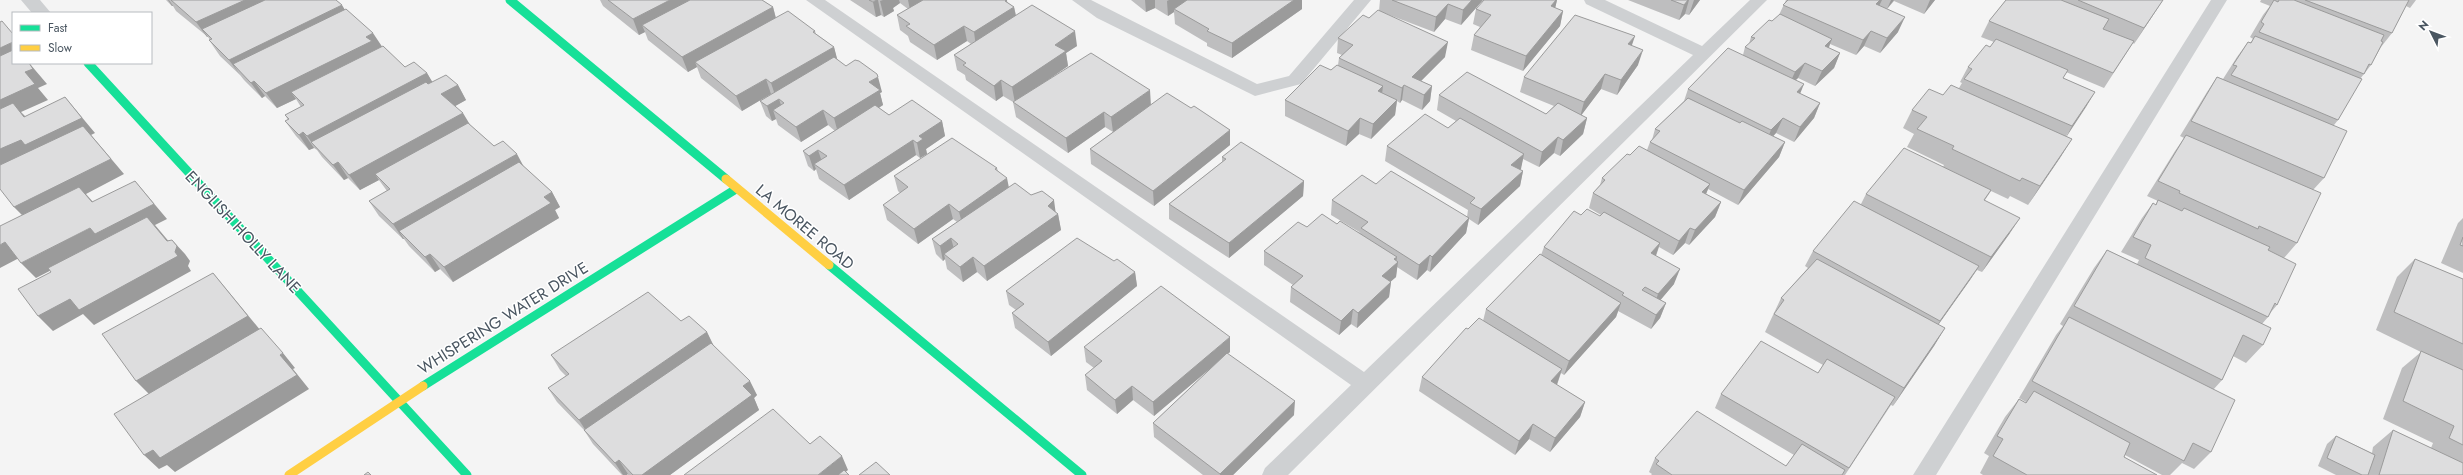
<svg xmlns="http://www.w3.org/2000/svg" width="2463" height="475" viewBox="0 0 2463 475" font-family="Jost,sans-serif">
  <rect width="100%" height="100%" fill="#f4f4f4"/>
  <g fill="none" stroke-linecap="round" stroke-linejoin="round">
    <path fill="#ced0d2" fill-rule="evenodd" d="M806,0H825L1364,372L1693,55L1586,4L1584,0H1605L1702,46L1750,0H1767L1288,475H1262L1265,468L1351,385Z
      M1072,0H1091L1257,84L1289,76L1354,0H1371L1301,84L1255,96L1097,18Z
      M2211,0H2227L1936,475H1913Z"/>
    <path fill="#ced0d2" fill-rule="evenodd" d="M21,0H40L51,13H32Z"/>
    <path stroke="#16e098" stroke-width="9" d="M510,0L726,179
      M88,63L467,475
      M829,265L1082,475
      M423,386L736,189"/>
    <path stroke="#ffcf43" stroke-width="9" d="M726,179L829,265
      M289,475L423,386"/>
  </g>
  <path fill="#bebebf" d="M166,0H336L345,10L381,47L405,67L427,73L432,82L458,85L466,100L455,106L469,124L494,146L523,166L552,192L560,207L555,210L559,218L453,282L440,269L435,272L409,246L404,239H403L379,216L369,201L387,191L379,180L360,190L348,178L344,180L322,157L317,150L314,148L309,150L296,136L285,121L288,120L285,115L301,107L296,99L277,108L265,96L262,98L244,80L240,75L220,56L209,40H210L208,37L176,11L173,6H172Z
    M600,0H762L773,7L776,18L815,31L816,34L834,47L837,60L882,92L880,93L883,105L879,108L889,115L942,121L945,136L926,149L927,154L920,158L916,155L849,200L819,179L816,169L814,171L808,166L803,151L835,131L828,125L801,142L778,125L776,119L772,121L766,116L760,101L771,94L742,111L701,78L697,67L688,72L648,40L645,32L639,35L603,6Z
    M850,0H1007V2L1014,7L1016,15L1077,46L1066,53L1068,66L1043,83L1150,105L1191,108L1230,130V145L1154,206L1091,164L1090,149L1113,132L1105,127L1068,153L1016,117L1013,102L1003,96L996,101L966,80L965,75L957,70L954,55L971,44L967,41L937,60L910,42L908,36L900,30L897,15L908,9L900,3L893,8L894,11L884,17L881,15L876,17Z
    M1131,0H1302V9L1232,58L1207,46V43L1175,24L1174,12L1168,16L1155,8L1146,12Z
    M1380,0H1483L1461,25L1445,19L1434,32L1379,11Z
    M1557,0L1555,8L1563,11L1560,26L1523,71L1471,50L1474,35L1480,27L1473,24L1476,9Z
    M1628,0H1700L1689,15L1685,14L1679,20Z
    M1786,0H1935L1924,14L1894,1L1887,9L1898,32L1880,53L1864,46L1856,55L1830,44L1829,48L1840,53L1834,68L1815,86L1798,78L1796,80L1800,94L1820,103L1814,118L1794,142L1776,133L1773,136L1785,142L1779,157L1738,205L1708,189L1706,194L1721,202L1715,217L1689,245L1685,243L1673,255L1659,247L1656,256L1674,284L1660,300L1666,303L1660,318L1651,329L1618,311L1616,317L1564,375L1561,373L1557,385L1585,402L1580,417L1550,452L1529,439L1515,455L1419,391L1422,377L1468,329L1483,321L1486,309L1541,255L1544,247L1581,215L1600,216L1601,215L1589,208L1593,193L1600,185L1602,178L1630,155L1647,150L1650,142L1652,140L1655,129L1684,101L1688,89L1743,55L1745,47L1749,44L1751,37L1772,21L1779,15Z
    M2006,0H2163L2134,44L2133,43L2104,88L2066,72L2063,78L2095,92L2066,136L2072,139L2028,205L2010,196L2008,199L1991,191L1985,200L2010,233L1982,272L1977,270L1970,280L1938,325L1945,328L1934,346L1893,406L1891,405L1845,475H1651L1652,474L1649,472L1655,458L1786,466L1794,455L1715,408L1721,394L1818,373L1823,365L1765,332L1781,298L1808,268L1805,266L1813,251L1861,204L1866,194L1943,167L1944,165L1907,147L1914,134L1903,128L1912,110L1943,95L1959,88L1962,83L1960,82L1968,67L1990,47L1994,42L1981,37L1989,21Z
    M2261,0H2416L2410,8L2406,6L2392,33L2381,47L2371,65L2360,79L2338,120L2334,125L2324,178L2313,190L2297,243L2284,258L2277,305L2271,312L2268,317L2262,324L2263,345L2246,363L2233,356L2222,380L2213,390L2211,452L2194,469L2182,463L2170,475H2162L2125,455L2124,457L2157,475H1983L1980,473L1989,456L1984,453L2005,417L2019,399L2025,403L2026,402L2019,398L2056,335L2063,326L2060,324L2094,268L2107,250L2137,264L2139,260L2121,252L2142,218L2153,203L2155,205L2158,201L2147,196L2175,151L2184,138L2180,136L2207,92L2217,77L2223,79L2237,57L2248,42H2251L2253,39L2250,37L2263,15L2270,6L2260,2Z
    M1338,38L1445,57L1421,81L1432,86L1430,101L1422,110L1402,100L1400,103L1397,101L1395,115L1371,139L1359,134L1346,146L1285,116V100L1338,65L1339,58L1342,55L1337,53Z
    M1632,46L1638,65L1617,95L1601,89L1581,115L1587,118L1583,134L1560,156L1554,153L1539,167L1523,159L1520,170L1523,171L1520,186L1478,225L1469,219L1466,233L1430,272L1427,270L1417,280L1397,267L1396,277L1390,282H1391L1389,297L1357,328L1351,324L1339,335L1290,302L1291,287L1293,285L1264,265V251L1307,227L1337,224L1361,233L1331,215L1332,200L1376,184L1467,217L1468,210L1385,161L1387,146L1448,128L1456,121L1437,110L1439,95L1546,114L1554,106L1520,92L1524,77Z
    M1222,157L1304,181L1303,196L1229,258L1169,219V204L1222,162Z
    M997,168L998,171L1009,188L1031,195L1058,214L1061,230L987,281L977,272L963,282L947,269L945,259L943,261L936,254L932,239L957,222L953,219L918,244L887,220L883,205L900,193L898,191L894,176Z
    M2463,218V273L2441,263L2458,223Z
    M2415,259L2463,279V475H2336L2318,466L2327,444L2336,436L2372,453L2373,447L2393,430L2431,448L2433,443L2383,419L2402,368L2421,352L2376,330L2397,277Z
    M1114,261L1135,272L1137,286L1051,356L1015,328L1012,313L1016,310L1009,305L1006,291Z
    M681,321L707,332L714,346L757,395L754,398L759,410L670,475H628V474L622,475L593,444L584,430L557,402L548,388L566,376L560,370L551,355Z
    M1084,347L1230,352L1227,354L1294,415L1233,475H1203L1154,437L1153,423L1225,355L1154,416L1133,400L1117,414L1087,390L1085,375L1094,368L1086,362Z"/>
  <path fill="#9b9b9b" d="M168,0H169L173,6H172Z
    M245,0H288L202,29L208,37H207L196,22Z
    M670,0H704L642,25L645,32L639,35L633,19Z
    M877,0H878L881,15L876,17L873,2Z
    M883,0H899L900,3L893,8L894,11L884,17L880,1Z
    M908,0H926L910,10Z
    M1006,0H1007L1008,11L1014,7L1017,22L976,47L974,32Z
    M1145,0H1155V8L1146,12Z
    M1169,0H1194L1174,9V12L1168,16L1167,1Z
    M1294,0H1302V9L1232,58V43Z
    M1472,0H1483L1461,25L1463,10Z
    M1556,0H1557L1554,13L1551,6Z
    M1688,0H1689L1685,14L1679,20L1684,5Z
    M1694,0H1700L1689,15Z
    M1880,0H1882L1876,12V4Z
    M1891,0H1894L1887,9Z
    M1930,0H1935L1924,14Z
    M2163,0L2134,44L2144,28Z
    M1448,4L1445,19L1434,32L1436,17Z
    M342,5L351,20L233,64L240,75L229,60Z
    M773,7L777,23L695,62L697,67L688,72L682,57Z
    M1563,11L1560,26L1523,71L1526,56Z
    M1905,17L1898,32L1880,53L1887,38Z
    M964,26L967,41L937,60L934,45Z
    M1075,31L1077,46L1066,53L1068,66L1015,103L1012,87L1055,45Z
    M1871,31L1864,46L1856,55L1863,40Z
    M373,33L383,48L291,92L296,99L277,108L266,93Z
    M1635,36L1630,51L1628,44Z
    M1832,39L1826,54L1825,46Z
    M13,42V63L0,69V48Z
    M1448,42L1445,57L1413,89L1412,77Z
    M834,47L838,62L776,98L771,83Z
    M1643,50L1638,65L1617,95L1621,80Z
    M1840,53L1834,68L1815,86L1822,71Z
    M29,63L30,64L47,84L38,88L48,100L21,112L27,118L0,122V100L25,72Z
    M1805,63L1798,78L1788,87L1795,72Z
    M427,73L436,88L312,143L307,136Z
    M1605,74L1601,89L1580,117L1584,102Z
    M878,77L882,92L880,93L883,105L838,133L834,118L869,82Z
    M766,79L771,94L742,111L736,96Z
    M1001,80L1003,96L996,101L994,86Z
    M254,81L265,96L262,98L251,83Z
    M1804,84L1798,99L1797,92Z
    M458,85L466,100L450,109L441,94Z
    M1404,85L1402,100L1400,103L1402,88Z
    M1383,86L1381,102L1378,91Z
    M1432,86L1430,101L1422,110L1424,95Z
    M1150,90L1151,106L1113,132L1111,117Z
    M2095,92L2086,107L2063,142L2072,126Z
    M65,97L95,133L91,135L124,174L86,194L93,202L29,222L14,207L0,171V149Z
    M779,99L784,114L773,110L776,119L772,121L767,106Z
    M1397,100L1395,115L1371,139L1373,124Z
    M1820,103L1814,118L1794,142L1800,127Z
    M823,110L828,125L801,142L796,127Z
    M1104,112L1105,127L1068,153L1066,138Z
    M463,113L472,128L375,174L379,180L360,190L349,175Z
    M1360,118L1359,134L1346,146L1348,131Z
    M1587,118L1583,134L1560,156L1563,140Z
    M1783,118L1776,133L1765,145L1771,130Z
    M942,121L945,136L926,149L927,154L920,158L917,143L919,136Z
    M1230,130V145L1154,206L1153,191Z
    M303,132L314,148L309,150L299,135Z
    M1558,137L1554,153L1539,167L1542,152Z
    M2072,139L2060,158L2028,205L2040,186Z
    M913,140L916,155L849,200L844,185Z
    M1785,142L1779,157L1738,205L1744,190Z
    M818,150L823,165L814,164L816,169L814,171L809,156Z
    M517,154L525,169L399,231L404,239H403L393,224Z
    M1524,154L1521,169L1508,180L1511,165Z
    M338,162L348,178L344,180L333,165Z
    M1523,171L1520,186L1478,225L1481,209Z
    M1007,178L1010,193L963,227L959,212Z
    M135,181L167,219L155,225L176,250L172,240L185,254L190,261L188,266L191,271L94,325L83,314L53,331L38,316L104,243L36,278L21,263L90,228Z
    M1304,181L1303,196L1229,258V243Z
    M1710,184L1704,199L1702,192Z
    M552,192L560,207L555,210L559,218L453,282L444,267Z
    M1054,200L1056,215L1058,214L1061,230L987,281L984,266L1048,206Z
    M1721,202L1715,217L1689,245L1695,230Z
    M949,204L953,219L918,244L914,229Z
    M1469,218L1466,233L1430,272L1432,257Z
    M2020,218L2010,233L1982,272L1991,257Z
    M1690,228L1685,243L1673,255L1679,241Z
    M951,238L955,253L944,254L945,259L943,261L940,246Z
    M5,242L21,257L0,268V245Z
    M1660,243L1655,258L1651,253Z
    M430,254L440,269L435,272L425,257Z
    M1430,255L1427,270L1417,280L1419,265Z
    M973,257L977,272L963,282L960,267Z
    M1397,257L1396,263L1398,262L1396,277L1380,291L1382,276L1394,259Z
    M1979,266L1970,280L1931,335L1940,321Z
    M1680,269L1674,284L1653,309L1658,294Z
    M1135,272L1137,286L1051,356L1048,342Z
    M213,273L261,331L150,395L136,381Z
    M1391,282L1389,297L1357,328L1358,313Z
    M1621,303L1616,317L1564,375L1569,361Z
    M1666,303L1660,318L1651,329L1656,315Z
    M1353,309L1351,324L1339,335L1341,321Z
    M1945,328L1934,346L1893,406L1904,388Z
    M707,332L714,347L588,434L579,420Z
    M1230,337V352L1154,416L1153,402Z
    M283,353L295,368L293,369L309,389L175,472L167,465L159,469L144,455Z
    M1562,369L1557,384L1547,395L1551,381Z
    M750,381L757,395L754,398L759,410L670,475H642L743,386Z
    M1132,386L1133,400L1117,414L1115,400Z
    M1295,401L1294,415L1233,475H1220V474Z
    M1585,402L1580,417L1550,452L1555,438Z
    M1533,424L1529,439L1515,455L1519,441Z
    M842,456L848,470L842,475H818Z
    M619,460L628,474L627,475H623L615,463Z"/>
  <path fill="#ddddde" stroke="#9b9b9b" d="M171,0H245L196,22Z
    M265,0H336L342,5L229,60L209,40L212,39L202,29Z
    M608,0H670L633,19Z
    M690,0H762L773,7L682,57L642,25Z
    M869,0H877L873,2Z
    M923,0H1006L1005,1L1014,7L974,32L964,26L934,45L906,26L910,24L897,15Z
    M1187,0H1294L1232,43L1207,31L1209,29L1174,9Z
    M1392,0H1472L1463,10L1448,4L1436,17Z
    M1484,0H1556L1551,6L1563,11L1526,56L1474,35L1491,15L1476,9Z
    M1671,0H1688L1684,5Z
    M1788,0H1880L1876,4L1905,17L1887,38L1871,31L1863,40L1783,5Z
    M2006,0H2061L2109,19L2103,29L2134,41L2113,73L1989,21Z
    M2078,0H2163L2144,28Z
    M2274,0L2278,2L2279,0H2294L2384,35L2381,41L2383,42L2371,65L2369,64L2364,74L2259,32L2264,24L2261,22Z
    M2305,0H2409L2392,33Z
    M1032,5L1075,31L1055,45L1066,51L1012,87L1001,80L994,86L963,65L966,63L954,55Z
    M346,9L373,33L366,37L372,41L266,93L254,81L251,83L233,64Z
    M1378,10L1448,42L1412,77L1432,86L1424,95L1404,85L1402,88L1339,58L1353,45L1338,38L1363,15L1369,18Z
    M788,11L815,31L813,32L834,47L771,83L766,79L736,96L695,62Z
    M1780,14L1832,39L1825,46L1840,53L1822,71L1805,63L1795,72L1745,47L1755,38L1751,37L1769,20L1772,21Z
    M1575,15L1635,36L1628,44L1643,50L1621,80L1605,74L1584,102L1524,77Z
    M2,21L13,34V42L0,48V22Z
    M2255,36L2362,79L2338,120L2231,75L2237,66L2233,65L2248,42L2251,43Z
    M1996,39L2068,70L2063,78L2095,92L2072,126L1964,79L1972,69L1968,67L1986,45L1990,47Z
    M383,46L405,67L414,62L427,73L307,136L303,132L299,135L285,121L289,119L285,115L304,105L291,92Z
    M1728,48L1804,84L1797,92L1820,103L1800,127L1783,118L1771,130L1688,89Z
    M13,50V63H29L33,69L25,72L35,84L0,100V56Z
    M1091,53L1150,90L1111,117L1104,112L1066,138L1013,102Z
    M834,57L846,66L855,60L859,61L877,74L878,77L869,82L880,90L834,118L823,110L796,127L773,110L784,103L779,99L767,106L760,101Z
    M1320,65L1331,70L1337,65L1383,86L1378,91L1397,100L1373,124L1360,118L1348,131L1285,100Z
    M1467,72L1546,114L1558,103L1587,118L1563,140L1558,137L1542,152L1439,95Z
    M446,75L458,85L441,94L463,113L349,175L338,162L333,165L311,142L426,82L428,84Z
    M2217,77L2347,131L2324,178L2191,121Z
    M1951,85L2072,139L2040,186L2022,178L2020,181L1952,149L1954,146L1917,129L1927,117L1912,110L1929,89L1943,95Z
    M1167,93L1191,108L1194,106L1230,130L1153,191L1090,149Z
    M65,97L82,118L25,145L21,140L0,149V109L13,103L24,117Z
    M1688,98L1740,123L1742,121L1785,142L1744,190L1650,142L1660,131L1655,129Z
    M912,100L942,121L919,136L923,139L917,143L913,140L844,185L814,164L827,156L818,150L809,156L803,151L875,105L889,115Z
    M1425,114L1448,128L1460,118L1524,154L1511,165L1523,171L1481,209L1470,203L1475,198L1387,146Z
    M468,123L494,146L503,141L517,154L393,224L369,201L390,189L375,174Z
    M83,126L111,159L14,207L0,189V165Z
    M2186,135L2321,193L2297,243L2259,226L2258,229L2179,193L2180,191L2158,181Z
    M952,138L997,168L995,169L1007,178L959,212L949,204L914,229L883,205L908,187L894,176Z
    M1241,142L1304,181L1229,243L1169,204L1226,159L1222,157Z
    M1639,146L1710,184L1702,192L1721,202L1695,230L1690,228L1679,241L1593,193L1605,180L1602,178L1627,154L1630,155Z
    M1904,148L1991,190L1984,200L2020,218L1991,257L1866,194Z
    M519,162L552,192L544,197L551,203L444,267L430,254L425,257L399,231Z
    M1391,171L1469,218L1432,257L1430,255L1419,265L1361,228L1368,222L1332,200L1362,175L1376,184Z
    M135,181L154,204L95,234L90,228L21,263L5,242L0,245V226L79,187L92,202Z
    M1015,183L1031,195L1042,191L1054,200L1048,206L1058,214L984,266L973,257L960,267L944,254L958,244L951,238L940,246L932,239Z
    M2158,200L2182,211L2184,208L2270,247L2268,250L2296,264L2277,305L2275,303L2268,317L2145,258L2151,245L2133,237L2153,203L2156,205Z
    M1854,201L1979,266L1940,321L1813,251Z
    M1587,209L1600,216L1604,212L1660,243L1651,253L1680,269L1658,294L1645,287L1642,290L1666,303L1656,315L1622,295L1624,293L1544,247L1574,211L1581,215Z
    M1322,214L1337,224L1340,221L1397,257L1394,259L1398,262L1382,276L1391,282L1358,313L1353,309L1341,321L1291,287L1303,276L1264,251L1298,222L1307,227Z
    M147,217L167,241L172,240L177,246L175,252L178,256L79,310L70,299L38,316L18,289L51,272L48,268Z
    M2463,237V246L2460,245Z
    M1077,238L1114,261L1117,259L1135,272L1048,342L1012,313L1024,304L1006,291Z
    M2107,250L2271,328L2263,345L2243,335L2222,380L2074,306Z
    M1540,254L1621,303L1569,361L1486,309Z
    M1817,259L1945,328L1904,388L1774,314L1784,300L1781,298Z
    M2415,259L2463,279V344L2394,312Z
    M213,273L248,316L136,381L102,334Z
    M1161,286L1230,337L1153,402L1132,386L1115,400L1085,375L1102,361L1084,347Z
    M648,292L681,321L689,316L707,332L579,420L548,388L569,374L551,355Z
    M2069,317L2235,400L2211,452L2193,443L2184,461L2032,381Z
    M1479,318L1562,369L1551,381L1585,402L1555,438L1533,424L1519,441L1422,377L1466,328L1468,329Z
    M261,328L283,353L280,355L297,375L160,458L153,450L144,455L114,414Z
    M1761,341L1818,373L1827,359L1895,397L1849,468L1721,394Z
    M711,343L750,381L743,386L752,395L642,475H633L619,460L615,463L584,430Z
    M2421,351L2463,370V445L2449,438L2454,426L2403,401Z
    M1227,353L1295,401L1220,474L1153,423Z
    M2034,391L2130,443L2124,457L2157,475H2027L1993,456L2003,439L1997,436L2019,399L2026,403Z
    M773,409L810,444L820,436L842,456L818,475H684Z
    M1697,411L1786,466L1802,444L1845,470L1842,475H1672L1656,464L1659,461L1655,458Z
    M2393,430L2463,463V475H2379Z
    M2336,436L2375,455L2368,475H2362L2327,458Z
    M876,462L890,475H859Z
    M844,470L849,475H838Z
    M368,472L371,475H364Z"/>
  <g text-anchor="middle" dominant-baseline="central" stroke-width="3" stroke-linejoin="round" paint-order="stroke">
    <g font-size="16" fill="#4a5661" stroke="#fff">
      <text transform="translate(805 227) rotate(40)">LA MOREE ROAD</text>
      <text transform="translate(243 232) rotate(47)">ENGLISH HOLLY LANE</text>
      <text transform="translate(503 318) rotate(-32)">WHISPERING WATER DRIVE</text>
    </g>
  </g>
  <rect x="12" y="12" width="140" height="52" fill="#ffffff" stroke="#b7bbc0"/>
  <rect x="20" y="25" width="20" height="6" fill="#16e098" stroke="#b7bbc0"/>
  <text x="48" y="32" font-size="12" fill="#4a5661">Fast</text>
  <rect x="20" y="45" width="20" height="6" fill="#ffcf43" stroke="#b7bbc0"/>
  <text x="48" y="52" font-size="12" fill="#4a5661">Slow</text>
  <g transform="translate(2431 32) rotate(312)" stroke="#ffffff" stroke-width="3" paint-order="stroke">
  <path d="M0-3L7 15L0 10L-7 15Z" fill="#4a5661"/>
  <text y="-6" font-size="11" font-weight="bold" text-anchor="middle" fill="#4a5661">N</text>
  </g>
</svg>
